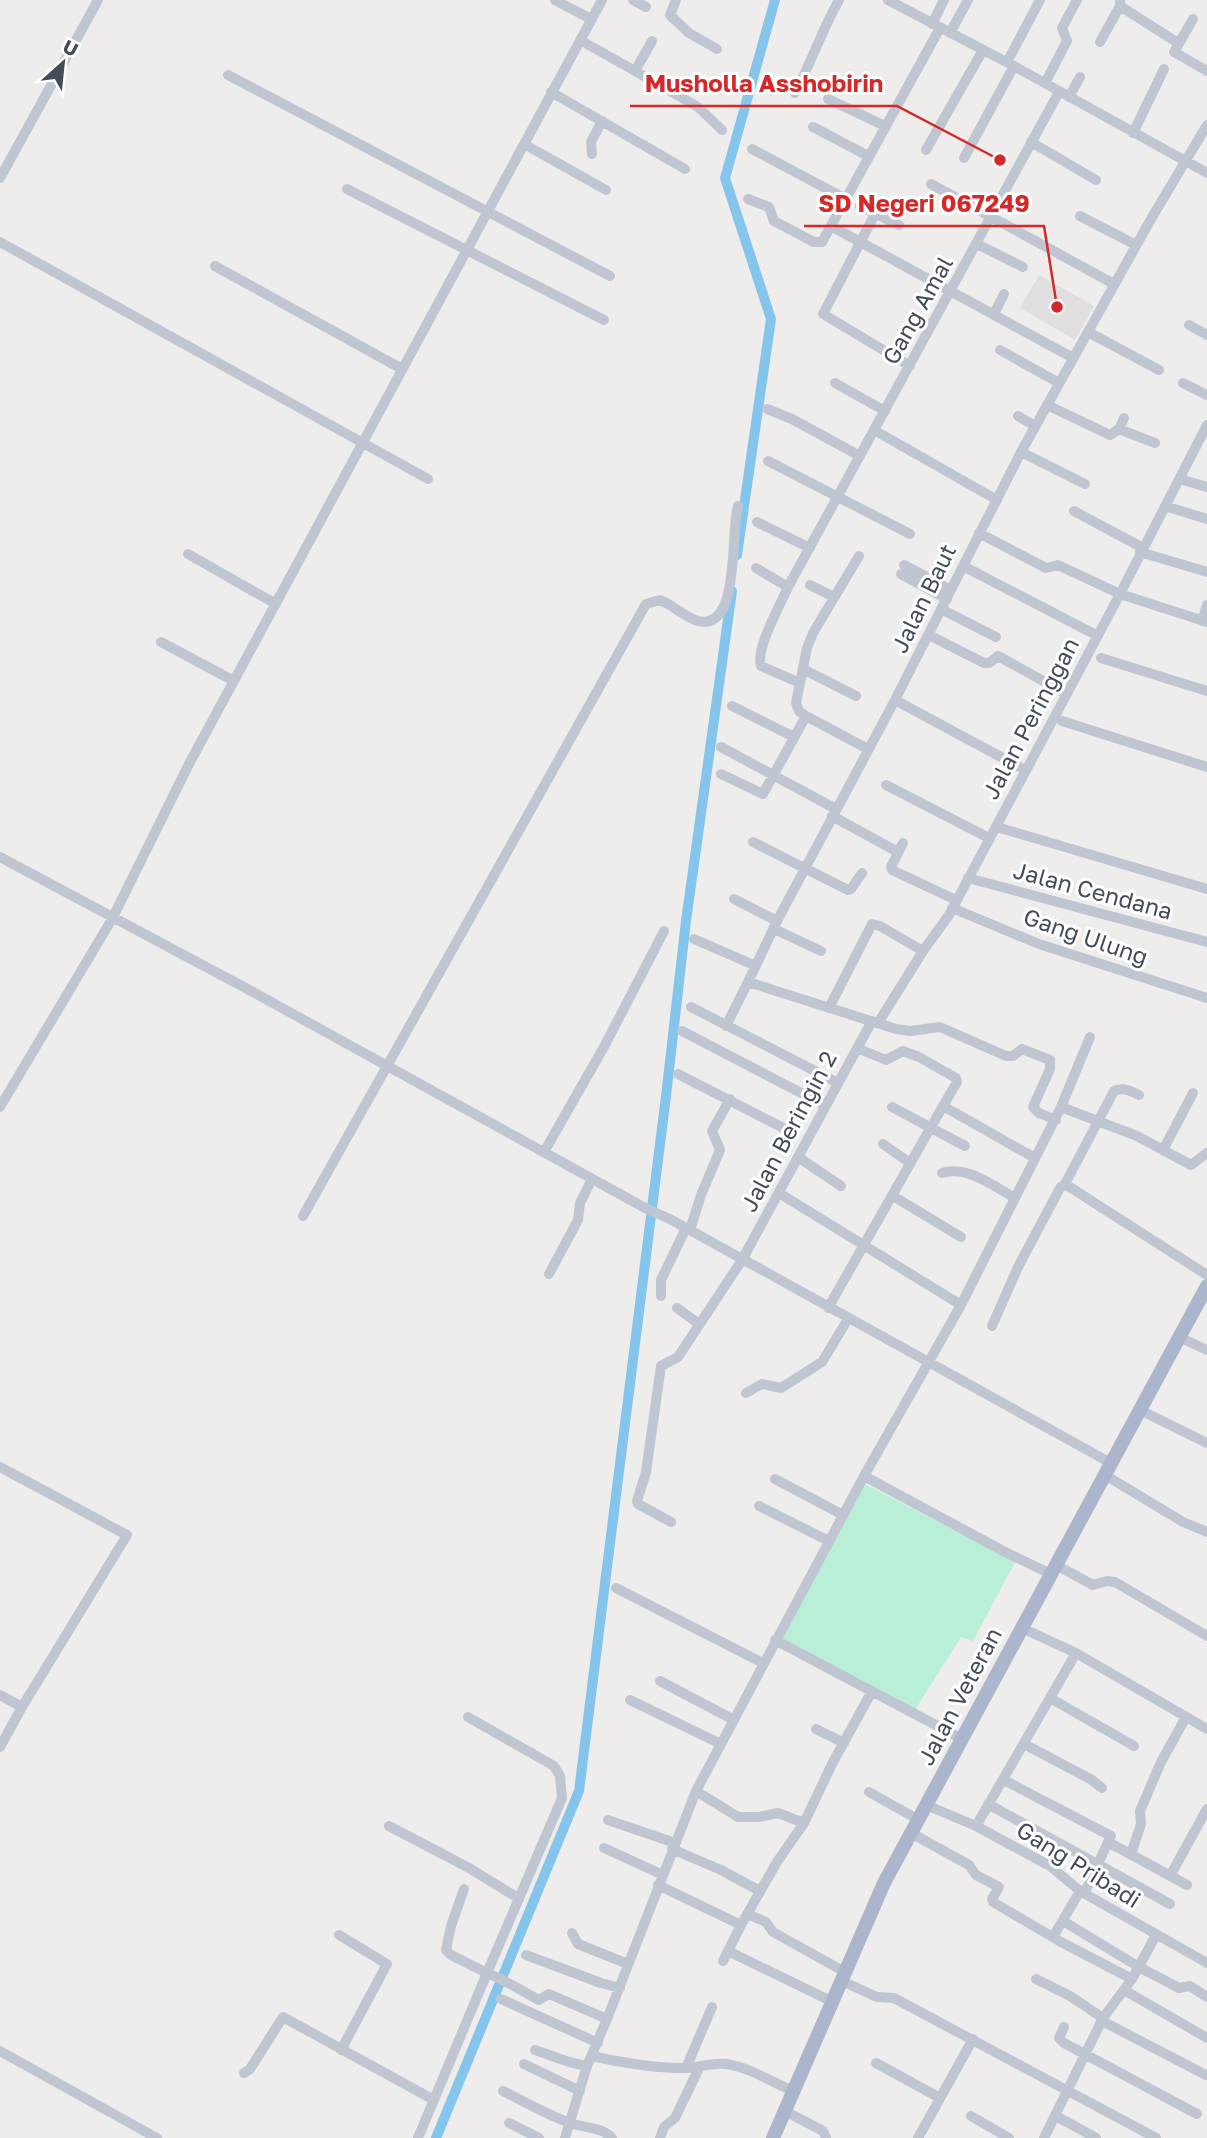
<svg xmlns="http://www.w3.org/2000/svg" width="1207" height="2138" viewBox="0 0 1207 2138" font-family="'Golos Text',sans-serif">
  <rect width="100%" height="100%" fill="#efedec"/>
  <path fill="#e0dede" d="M1039,275L1094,306L1075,340L1020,308Z"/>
  <path fill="#b9efd7" d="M865,1484L1015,1562L973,1641L961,1637L915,1710L780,1639Z"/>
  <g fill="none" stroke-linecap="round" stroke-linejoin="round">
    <path stroke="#85c5ec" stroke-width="10" d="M737,555L771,319L725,178L775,0
      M436,2138L579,1791L666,1096L686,921L732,591"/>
    <path stroke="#bfc6d2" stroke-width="10" d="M555,0L591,19
      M633,0L646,7
      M676,0L670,15L689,33L717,49
      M888,0L1014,66L1207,173
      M1120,0V6L1178,43
      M1193,19L1174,52L1207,71
      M932,24L944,0
      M950,33L968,0
      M580,40L635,71L652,41
      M1100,42L1120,6
      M1007,62L1040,0
      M635,71L698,107L722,130
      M228,75L610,276
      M1045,83L1067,41L1062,28L1077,0
      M551,92L685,169
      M795,93C811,63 822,30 839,0
      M1069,97L1080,77
      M828,99L885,126
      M813,127L868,156
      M1133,133L1164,69
      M1031,142L1096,180
      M524,144L606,190
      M752,149L846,199
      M926,150L983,50
      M592,154L591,142L602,121
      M964,158L1014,66
      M0,178L98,0
      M931,184L1114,284
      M347,189L604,320
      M748,199L769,207L774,221L814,242H822L940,28
      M860,206L899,225
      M875,214L823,314L910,366
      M1080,216L1136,245
      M831,226L1073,358
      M0,242L428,479
      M977,244L1023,267
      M215,266L402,369
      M994,314L1004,294
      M1189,325L1207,335
      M1088,332L1159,370
      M1000,350L1059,383
      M835,383L885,411
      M1183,383L1207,395
      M1047,405L1110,435L1119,429L1124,418
      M767,409L792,419L860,456
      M1018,416L1035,426
      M1119,429L1155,443
      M874,430L997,500
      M1021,452L1085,484
      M768,461L910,534
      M1179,479L1207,487
      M1165,506L1207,519
      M1074,511L1143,548
      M757,522L810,548
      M979,533L1046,568L1058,565L1120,594L1207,622
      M1140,552L1207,572
      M188,554L276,604
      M859,556L813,633L807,648L796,703L799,711L806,716L868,749
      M904,565L951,590
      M963,566L1098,636
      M756,568L788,587
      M901,574L947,599
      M810,585L834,597
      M941,609L996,637
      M1202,621L1207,605
      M929,635L984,663H989L998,656L1067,694
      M161,642L234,681
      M1101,658L1207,691
      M803,669L856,696
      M800,683L761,666C755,649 781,604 788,587L1059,92
      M895,700L1025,770
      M732,706L794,737
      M1062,721L1207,767
      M721,747L836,809
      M721,774L763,794L806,716
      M886,785L989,838
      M832,816L898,852
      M997,827L1207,889
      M753,842L848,890L851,889L862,873
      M903,843L891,867L892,870L956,900
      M0,857L253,992L647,1209L670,1219L1111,1463
      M968,878L1207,942
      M734,899L777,921
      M952,908L1039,944L1207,998
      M774,929L821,951
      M694,939L756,966
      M691,1007L838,1083
      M829,1008L872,924L880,926L923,951
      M878,1023L923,951L949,915L1120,594L1207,425
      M726,1026L748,982
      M682,1031L826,1106
      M857,1048L886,1060L903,1051L919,1057L956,1078L957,1082L943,1106
      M678,1074L793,1133
      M0,1107L112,919L189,764L602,0
      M892,1107L965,1146
      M1061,1107L1090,1037
      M1056,1120L1039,1113L1033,1107L1050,1069V1060L1022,1049L1013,1056H1006L940,1027L910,1031L896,1029L748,982L777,921L895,700L1021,452L1151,219L1207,125
      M883,1144L910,1163
      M1163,1150L1193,1093
      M544,1152L605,1045L664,931
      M798,1157L841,1186
      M942,1173C967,1165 993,1186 1015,1198
      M1065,1184L1114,1091C1124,1087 1131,1091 1139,1095
      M779,1193L961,1305
      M893,1196L961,1237
      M303,1216L646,604L660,600C673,605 686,618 698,621C741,632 730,531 738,506
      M690,1230L701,1195L720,1150L712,1131L730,1099
      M549,1274L578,1220L580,1203L592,1179
      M661,1296V1280L686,1228
      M677,1308L699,1324
      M828,1308L943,1106L1035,1158
      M992,1326L1018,1267L1060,1188L1065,1184L1207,1275
      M1179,1337L1207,1350
      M746,1393L762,1384L781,1388L822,1362L848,1319
      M1140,1410L1207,1443
      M0,1467L127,1535L22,1707L0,1747
      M1105,1475L1183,1522L1207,1532
      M864,1476L1007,1553L1051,1574
      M775,1479L843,1515
      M759,1506L829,1541
      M671,1522L638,1504L637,1501L646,1472L661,1366L678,1357L742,1260L872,1021
      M1056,1565L1093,1585L1107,1581L1115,1582L1207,1636
      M616,1588L763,1663
      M1022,1628L1076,1653L1207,1729
      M775,1640L962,1739
      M660,1681L734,1720
      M0,1695L22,1707
      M1050,1698L1134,1746
      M630,1700L721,1744
      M816,1729L844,1743
      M1024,1744L1092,1780L1102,1788
      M1004,1780L1111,1836L1108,1842L1187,1885
      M696,1791L738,1817H759L778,1813L804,1823
      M869,1792L919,1820
      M988,1804L1170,1904
      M926,1805L976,1826L1050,1866L1080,1891L1207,1963
      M608,1820L675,1843
      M389,1826L469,1868L518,1898
      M976,1826L1076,1653
      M911,1833L969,1865L976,1875L999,1887L992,1899L993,1902L1061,1942L1132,1979
      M604,1848L663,1875
      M672,1849L721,1870L760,1891
      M1131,1854L1141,1824L1140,1811L1161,1762L1186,1717
      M1170,1876L1207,1809
      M658,1885L741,1925L777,1862L804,1823L832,1764L871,1693
      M464,1889L451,1926L446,1950L451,1955L487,1973L562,1798L560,1776L554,1766L468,1717
      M747,1914L766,1922L773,1932L845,1972
      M1063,1921L1139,1967L1179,1988L1190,1986L1207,1997
      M572,1933L578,1944L628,1964
      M339,1935L387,1964L341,2050
      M1053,1937L1080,1891L1086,1890L1108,1842
      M728,1951L833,2002
      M526,1955L601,1983L620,1988
      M723,1961L741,1925
      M1036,1979L1070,1996L1103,2018
      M842,1981L877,1997L894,1998L1156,2138
      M1124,1990L1207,2038
      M501,1999L598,2043
      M1102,2021L1206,2075
      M1064,2027L1059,2038L1064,2043L1197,2114
      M535,2050L569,2062L587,2066
      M0,2051L157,2138
      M592,2056C623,2063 653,2068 684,2068C699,2068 712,2062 727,2064C750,2068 772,2082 793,2091
      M876,2063L940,2098
      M524,2064L580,2091
      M686,2068L712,2007
      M244,2073L250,2069L283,2017L434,2100
      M503,2091C525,2102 548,2115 570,2123C584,2128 602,2127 612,2138
      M785,2111L823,2131L826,2138
      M971,2116L1009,2138
      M1056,2116L1096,2138
      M509,2123L539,2138
      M418,2138L487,1973C506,1980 521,1991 539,2000L549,1994L607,2019
      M565,2138L587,2066L607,2019L696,1791L864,1476L961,1305L1061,1107L1137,1136L1191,1165L1207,1153
      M660,2138L664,2127L675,2118L700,2066
      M918,2138L973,2039
      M1044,2138L1103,2018L1132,1979L1156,1935"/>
    <path stroke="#abb6cc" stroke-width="14" d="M773,2138L884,1883L1207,1286"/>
  </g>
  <g text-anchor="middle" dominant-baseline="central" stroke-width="6" stroke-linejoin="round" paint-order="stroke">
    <g font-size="23" fill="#444c5a" stroke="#fff">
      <text transform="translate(917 310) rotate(-61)">Gang Amal</text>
      <text transform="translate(923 598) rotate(-64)">Jalan Baut</text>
      <text transform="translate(1030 718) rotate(-62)">Jalan Peringgan</text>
      <text transform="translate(1093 890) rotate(15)">Jalan Cendana</text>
      <text transform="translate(1086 936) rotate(19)">Gang Ulung</text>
      <text transform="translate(788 1131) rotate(-62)">Jalan Beringin 2</text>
      <text transform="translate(959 1696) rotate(-62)">Jalan Veteran</text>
      <text transform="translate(1079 1864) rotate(32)">Gang Pribadi</text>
    </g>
  </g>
  <path fill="none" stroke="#d62828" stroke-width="2.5" d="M1000 160L897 106H630M1057 307L1044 226H804"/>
  <g fill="#d62828" stroke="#fff" stroke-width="2.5">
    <circle cx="1000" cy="160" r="7"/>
    <circle cx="1057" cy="307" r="7"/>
  </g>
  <g font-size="24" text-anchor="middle" font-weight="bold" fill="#d62828" stroke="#fff" stroke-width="6" stroke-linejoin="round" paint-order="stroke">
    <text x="764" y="92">Musholla Asshobirin</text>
    <text x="924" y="212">SD Negeri 067249</text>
  </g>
  <g transform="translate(63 63) rotate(27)" stroke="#ffffff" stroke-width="5" paint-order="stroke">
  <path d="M0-5L12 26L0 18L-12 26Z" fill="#444c5a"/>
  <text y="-10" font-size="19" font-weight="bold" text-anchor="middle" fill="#444c5a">U</text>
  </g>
</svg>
